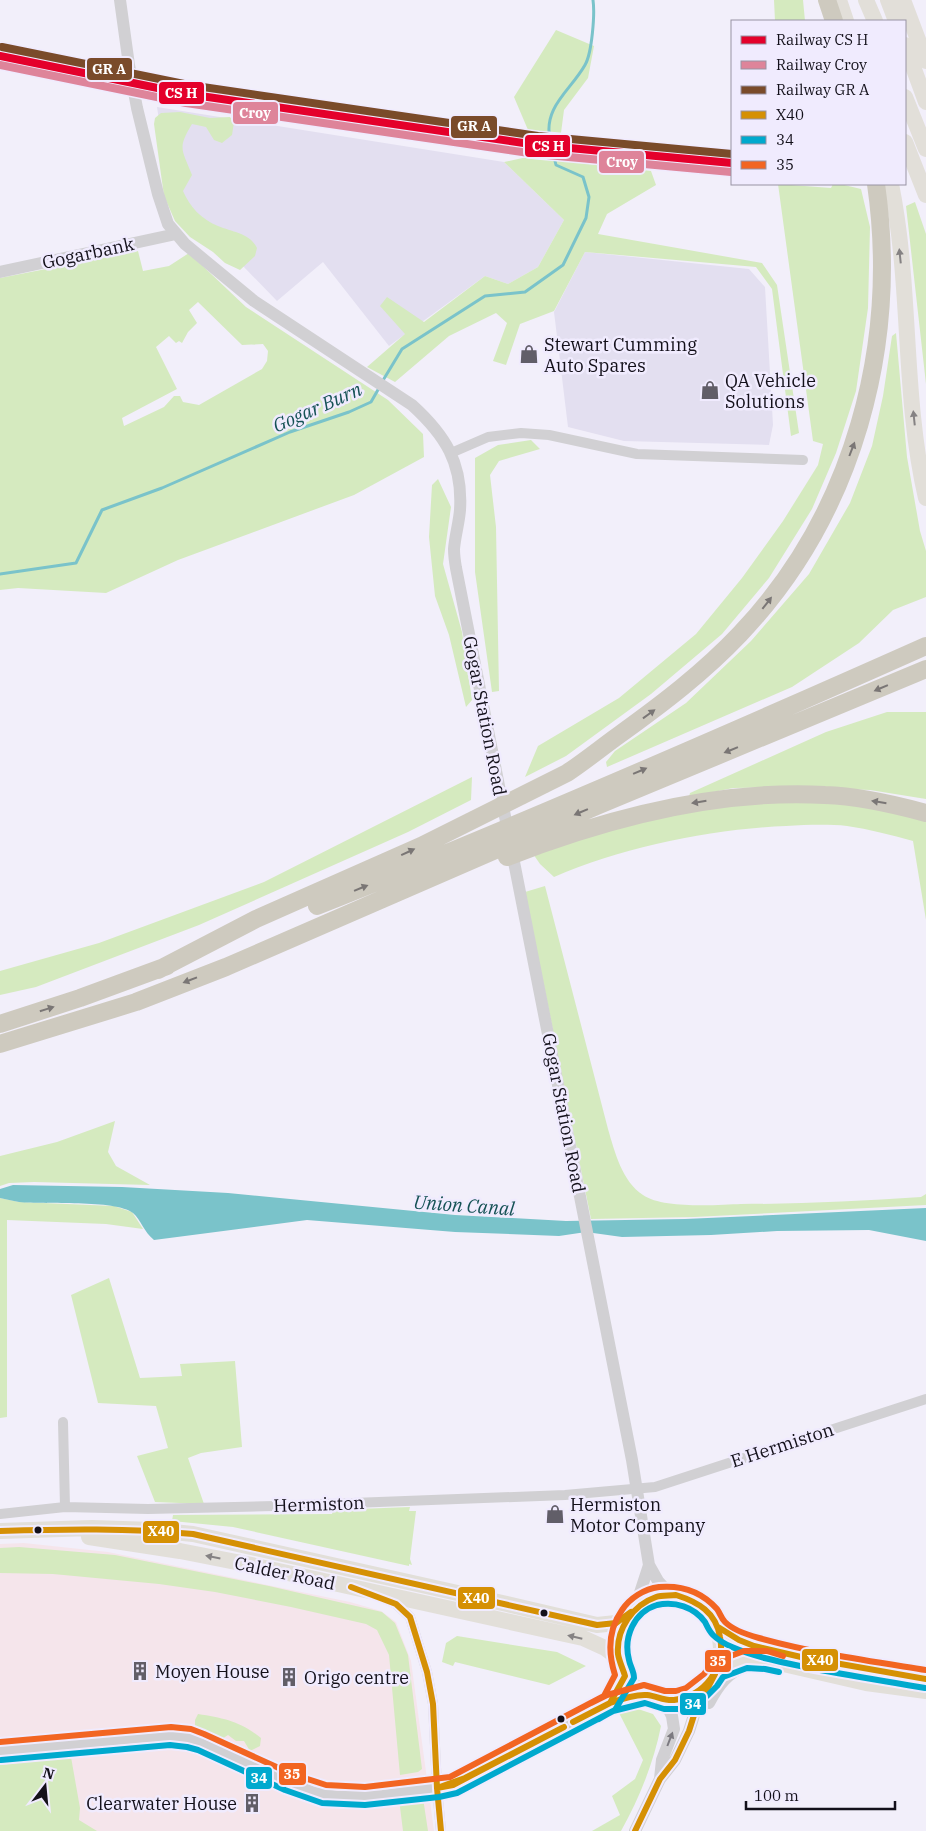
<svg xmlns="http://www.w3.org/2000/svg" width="926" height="1831" viewBox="0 0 926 1831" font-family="'IBM Plex Serif',serif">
  <rect width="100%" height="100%" fill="#f2effa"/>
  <path fill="#e3dff0" d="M157,107L504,162L564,220L538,267L508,284L485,276L389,346L323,262L277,301L242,265L172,207Z
    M585,252L749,269L765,287L773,425L769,445L624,441L568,427L554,312Z"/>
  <path fill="#f5e5eb" d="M24,1543L108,1552L350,1602L381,1611L396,1622L411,1661L434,1831H0V1544Z"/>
  <path fill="#d5eabf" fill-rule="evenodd" d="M774,0H803L805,21H775Z
    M556,30L594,46L588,78L564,110L561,133L531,137L514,97Z
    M180,112L210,118L230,117L234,122L232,135L222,143L214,140L206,127L192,124C177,149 182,149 192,175L183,191C190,207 201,219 218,226C232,232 250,233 257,248L255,256L240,270L225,263L213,252L190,237L175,221L164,196L154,124L155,118L161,113Z
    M527,157L651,171L656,185L607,214L598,234L762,263L777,285L799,433L791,436L772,289L756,267L585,252L554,311L520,324L506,365L493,361L507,323L496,313L449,336L395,382L367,367L405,334L380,306L387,297L424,322L485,276L508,284L538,267L564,220L504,162Z
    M778,184L831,188L833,184H840L861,189L870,227L868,308L856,391L836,453L812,509L769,578L722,634L651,694L566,756L525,777L538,746L619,698L696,634L742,578L783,521L818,465L823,444L813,441Z
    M915,202L926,234V384L906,206Z
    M138,251L143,271L169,266L189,253L246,307L388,400L423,434L424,457L354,495L178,560L106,593L18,588L0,590V278ZM198,302L242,345L263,344L268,351L267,361L262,369L199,405L183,402L180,396H174L164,407L124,426L122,418L177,389L156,347L169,336L176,343L179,341L182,343L188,332L197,323L189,310Z
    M896,333L907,457L920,531L926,551V597L893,610L859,643L792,687L607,767L606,762L615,751L686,703L751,641L809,574L850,503L872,446L883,396L892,336Z
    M531,440L540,449L499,461L490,475L496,527L499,691L492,692L475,572V458L498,445Z
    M438,479L451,507L443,564L462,632L472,700L466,707L449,635L435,596L429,537L432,485Z
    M887,712H926V799L870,790L796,787L733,788L689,797L690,793L826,732Z
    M472,777L471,800L408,832L199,925L36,987L0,995V971L99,943L264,882Z
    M754,795L926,813V920L913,841C891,835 869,829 847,826C827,824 806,825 786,826C711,829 623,847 554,877L540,864L529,848Z
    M545,886L608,1129C615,1153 622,1181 643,1195C663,1209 717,1205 741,1204C801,1204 861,1201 921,1197L926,1194V1205L694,1217L591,1219L525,892Z
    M115,1121L108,1152L116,1166L150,1185L34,1182L9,1183L0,1186V1156L57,1142Z
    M0,1198L19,1202L114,1206L132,1212L143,1229L106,1224L7,1220V1417L0,1418Z
    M109,1278L140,1378L182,1376L180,1364L235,1361L242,1447L201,1453L188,1458L204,1504L155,1502L137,1456L168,1448L156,1406L98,1403L71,1295Z
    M410,1507L409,1511H416L410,1559L412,1565L409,1564V1566L233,1527L172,1521L173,1515L332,1514L333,1510Z
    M19,1547L115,1555L269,1586L382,1612L395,1623L408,1655L422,1769L418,1772L400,1775L389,1655L377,1630L366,1624L291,1607L215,1592L159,1584L53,1574L0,1573V1548Z
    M457,1636L557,1652L586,1666L549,1685L455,1662L453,1666L442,1662L446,1643Z
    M635,1708L653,1714L661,1726C654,1762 639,1799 621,1831H592L620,1815L612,1796L635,1779L643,1760L618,1711Z
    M198,1714C223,1718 240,1721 261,1738L260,1746L250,1751L244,1741H236L228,1735L222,1739L209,1735L195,1727V1720Z
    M71,1757L80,1808L79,1820L97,1831H0V1765Z
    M423,1798L428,1831H403L399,1799Z"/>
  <path fill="#7ac3ca" d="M13,1185L122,1187L228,1193L455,1215L566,1221L685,1219L926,1208V1241L869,1230L777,1231L711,1235L622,1237L586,1232L559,1236L455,1232L307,1220L154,1240C144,1232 141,1220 133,1213C115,1199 44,1205 19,1202C12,1201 6,1199 0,1198V1189Z"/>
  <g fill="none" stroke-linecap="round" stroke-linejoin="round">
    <path stroke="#7ac3ca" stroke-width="3" d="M550,139C543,107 571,90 585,65C592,53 595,14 593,0
      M382,382L402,349L485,296L525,292L563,265L586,218L589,197L583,177L556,165L553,153
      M0,574L76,563L102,510L162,488L290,432L349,412L371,402L379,388"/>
    <path stroke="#d1d0d3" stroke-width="10" d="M451,453L488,437L521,433L549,435L637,454L803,460
      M63,1422L65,1507
      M0,1514L65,1507L148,1509L274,1506L565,1495L655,1487L926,1399
      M387,1600L396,1604L410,1617L427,1672L433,1704L437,1788L441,1831
      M610,1703L625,1676
      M0,1751L138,1738L170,1736L189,1738L314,1792L337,1796L383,1795L453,1785L610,1703L645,1694"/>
    <path stroke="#d1d0d3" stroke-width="12" d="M120,0L129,65L137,108L158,194L168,224L185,244L254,301L412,405C445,435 463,463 460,510C459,523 455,536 454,549C454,555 455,562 456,568L632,1460L649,1565L658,1581L671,1595
      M0,272L176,234
      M635,1608L649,1565
      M709,1703C718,1686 728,1671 747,1667
      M660,1779L662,1760L674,1729L672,1716L664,1700
      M635,1831L660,1779L675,1760L689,1731L695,1712L711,1680"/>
    <path stroke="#e2dfd9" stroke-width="16" d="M839,0L846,21
      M866,0L875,21
      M888,0L896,21
      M903,0L926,61
      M905,45L926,102
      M905,97L926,149
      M905,142L926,195
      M891,184C912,287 902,395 926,498
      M0,1531L92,1528L153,1530L193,1534L507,1604L597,1625L616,1623L631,1612
      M89,1537L180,1551L256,1566L583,1638L605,1648L618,1658
      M617 1648a52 52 0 1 1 104 0a52 52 0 1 1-104 0Z
      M718,1627L739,1640L754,1646L801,1657L926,1679
      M717,1670L746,1659L766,1660L866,1683L926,1691"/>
    <path stroke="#cecabf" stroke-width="18" d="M827,0L834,21
      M507,857C607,818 716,789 825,795C859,796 893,804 926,813
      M317,906C522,824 724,736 926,646
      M158,970L256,919L421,846L567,773C585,761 601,748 619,735C662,704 703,673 740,634C854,514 899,345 876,184
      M0,1024L80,998L167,966
      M0,1044L136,1002L226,967L599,805L926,669"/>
    <g stroke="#f0ebfe" stroke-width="10">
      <path id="bus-1" d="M0,1531C65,1529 128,1528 193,1534L597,1625L616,1623L631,1612
        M351,1587L396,1604L410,1617L427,1672L433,1704L437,1788L441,1831
        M676,1595C698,1602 716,1612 720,1637C726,1668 705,1696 674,1700C664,1701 657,1696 647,1695C635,1694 621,1699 610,1703L625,1676C623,1669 619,1661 618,1654C616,1629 633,1605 656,1597C662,1595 670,1596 676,1595Z
        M718,1627L739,1640L754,1646L801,1657L926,1679
        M573,1722L610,1703
        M573,1722L610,1703
        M564,1727L453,1785L437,1788L465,1778Z
        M635,1831L660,1779L675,1760L689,1731L695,1712L715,1674"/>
    </g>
    <g stroke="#f0ebfe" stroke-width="10">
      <path id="bus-2" d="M599,1719L613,1711L645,1703L664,1709H679L693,1704L707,1696L717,1686L723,1677L747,1668L765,1669L779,1672
        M1,1760L170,1745L187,1747L198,1750L285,1790L322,1803L365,1805L439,1797L457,1793L615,1710L634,1678C634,1671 630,1666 629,1660C623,1637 634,1612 657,1605C675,1601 694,1607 705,1622C707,1626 709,1631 713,1635C718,1640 725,1644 732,1647C755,1657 781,1662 805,1667C845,1675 885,1681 925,1688"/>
    </g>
    <g stroke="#f0ebfe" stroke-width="10">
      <path id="bus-3" d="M591,1703L607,1695L644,1685L665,1691H676L686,1688L704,1674L712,1663L744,1651H767L783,1656
        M0,1742L171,1727L191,1729L204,1734L292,1774L326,1785L365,1787L450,1777L604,1696L615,1675C608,1653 608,1630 622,1610C630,1598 644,1589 659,1587C682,1585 701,1591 717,1609C720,1613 721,1618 725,1622C733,1630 748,1635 759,1638C813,1653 870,1661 926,1670"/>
    </g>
    <use href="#bus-1" stroke="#d59004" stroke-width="6"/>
    <use href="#bus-2" stroke="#00a9ce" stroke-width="6"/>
    <use href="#bus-3" stroke="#f26522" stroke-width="6"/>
    <g stroke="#f0ebfe" stroke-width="11">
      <path id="rail-1" d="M0,56L187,94L537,145L732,163"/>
    </g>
    <g stroke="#f0ebfe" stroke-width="11">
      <path id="rail-2" d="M0,65L186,103L536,154L731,172"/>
    </g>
    <g stroke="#f0ebfe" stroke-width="11">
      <path id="rail-3" d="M2,47L189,85L538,136L732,154"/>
    </g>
    <use href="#rail-1" stroke="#e4002b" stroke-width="8"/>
    <use href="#rail-2" stroke="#de849a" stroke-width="8"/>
    <use href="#rail-3" stroke="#7a4b2a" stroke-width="8"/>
  </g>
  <defs><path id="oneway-solid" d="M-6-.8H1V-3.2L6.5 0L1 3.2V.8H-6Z" transform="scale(1.25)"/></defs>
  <g fill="#858283">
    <use href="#oneway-solid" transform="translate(900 256) rotate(-96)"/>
    <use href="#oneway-solid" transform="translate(914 418) rotate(-96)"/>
    <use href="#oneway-solid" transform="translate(213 1557) rotate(-169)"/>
    <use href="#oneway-solid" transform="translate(575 1637) rotate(-167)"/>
  </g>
  <g fill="#7a7675">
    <use href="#oneway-solid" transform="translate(852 449) rotate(-69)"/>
    <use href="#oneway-solid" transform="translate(767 603) rotate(-52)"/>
    <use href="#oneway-solid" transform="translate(881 688) rotate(157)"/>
    <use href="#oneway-solid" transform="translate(649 714) rotate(-36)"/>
    <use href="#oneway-solid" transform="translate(731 750) rotate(158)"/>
    <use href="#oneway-solid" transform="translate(640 771) rotate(-23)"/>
    <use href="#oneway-solid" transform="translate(699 802) rotate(171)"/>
    <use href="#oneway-solid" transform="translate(879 802) rotate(-171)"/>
    <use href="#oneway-solid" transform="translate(581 812) rotate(157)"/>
    <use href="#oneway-solid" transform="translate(408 852) rotate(-25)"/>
    <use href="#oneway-solid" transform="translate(361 888) rotate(-22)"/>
    <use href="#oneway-solid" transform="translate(190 980) rotate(159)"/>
    <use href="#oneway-solid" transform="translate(47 1009) rotate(-17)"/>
  </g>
  <use fill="#7c7a80" href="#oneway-solid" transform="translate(670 1739) rotate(-69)"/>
  <defs>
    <g id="shop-bare" transform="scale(1.5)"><path d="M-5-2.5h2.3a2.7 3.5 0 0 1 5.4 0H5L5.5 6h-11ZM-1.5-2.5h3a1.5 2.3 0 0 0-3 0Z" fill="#615e68" stroke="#f0ebfe" stroke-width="2.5" paint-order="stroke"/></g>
    <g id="building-bare" transform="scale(1.5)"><path d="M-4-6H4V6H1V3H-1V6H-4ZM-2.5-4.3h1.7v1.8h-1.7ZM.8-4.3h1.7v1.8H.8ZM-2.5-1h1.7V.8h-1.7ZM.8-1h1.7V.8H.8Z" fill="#615e68" stroke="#f0ebfe" stroke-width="2.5" paint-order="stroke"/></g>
  </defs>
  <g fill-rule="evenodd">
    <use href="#shop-bare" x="529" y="354"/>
    <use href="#shop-bare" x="710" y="390"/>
    <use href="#shop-bare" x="555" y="1514"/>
    <use href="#building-bare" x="140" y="1671"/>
    <use href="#building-bare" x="289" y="1677"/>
    <use href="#building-bare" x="252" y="1803"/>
  </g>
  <g fill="#13101a" stroke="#f0ebfe" stroke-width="2">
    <circle cx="38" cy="1530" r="4.5"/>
    <circle cx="544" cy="1613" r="4.5"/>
    <circle cx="561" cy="1719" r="4.5"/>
  </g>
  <g text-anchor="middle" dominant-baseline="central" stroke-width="5" stroke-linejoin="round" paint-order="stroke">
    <g font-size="18" fill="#13101a" stroke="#f0ebfe">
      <text transform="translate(88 253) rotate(-12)">Gogarbank</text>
      <text transform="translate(485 716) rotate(79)">Gogar Station Road</text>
      <text transform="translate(564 1113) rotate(79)">Gogar Station Road</text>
      <text transform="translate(782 1445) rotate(-18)">E Hermiston</text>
      <text transform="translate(319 1504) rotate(-2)">Hermiston</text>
      <text transform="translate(285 1573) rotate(12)">Calder Road</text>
    </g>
    <g font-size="18" fill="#13101a" stroke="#f0ebfe" text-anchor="start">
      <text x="544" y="344">Stewart Cumming<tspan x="544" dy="21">Auto Spares</tspan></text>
      <text x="725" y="380">QA Vehicle<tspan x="725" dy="21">Solutions</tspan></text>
      <text x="570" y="1504">Hermiston<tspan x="570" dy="21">Motor Company</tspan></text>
      <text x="155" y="1671">Moyen House</text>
      <text x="304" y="1677">Origo centre</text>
      <text x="237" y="1803" text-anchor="end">Clearwater House</text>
    </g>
    <g font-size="19" font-style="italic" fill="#155255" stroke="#f0ebfe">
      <text transform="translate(317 407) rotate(-24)">Gogar Burn</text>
      <text transform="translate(464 1205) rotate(4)">Union Canal</text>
    </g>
  </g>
  <g stroke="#f0ebfe" stroke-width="2">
    <rect x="86" y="57" width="47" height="24" rx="5" fill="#7a4b2a"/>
    <rect x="158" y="81" width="47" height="24" rx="5" fill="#e4002b"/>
    <rect x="232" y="101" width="47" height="24" rx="5" fill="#de849a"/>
    <rect x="450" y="115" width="48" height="24" rx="5" fill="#7a4b2a"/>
    <rect x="524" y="134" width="47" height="24" rx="5" fill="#e4002b"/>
    <rect x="598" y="150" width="47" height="24" rx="5" fill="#de849a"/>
    <rect x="142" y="1520" width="38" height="24" rx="5" fill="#d59004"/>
    <rect x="457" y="1586" width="39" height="24" rx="5" fill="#d59004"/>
    <rect x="801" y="1648" width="38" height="24" rx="5" fill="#d59004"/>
    <rect x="704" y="1649" width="28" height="24" rx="5" fill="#f26522"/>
    <rect x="679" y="1692" width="28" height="24" rx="5" fill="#00a9ce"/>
    <rect x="278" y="1762" width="29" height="24" rx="5" fill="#f26522"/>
    <rect x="245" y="1766" width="28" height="24" rx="5" fill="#00a9ce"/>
  </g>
  <g font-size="14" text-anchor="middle" font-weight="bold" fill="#fff">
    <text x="109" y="74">GR A</text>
    <text x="181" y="98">CS H</text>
    <text x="255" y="118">Croy</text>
    <text x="474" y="131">GR A</text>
    <text x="548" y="151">CS H</text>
    <text x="622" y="167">Croy</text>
    <text x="161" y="1536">X40</text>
    <text x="476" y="1603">X40</text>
    <text x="820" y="1665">X40</text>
    <text x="718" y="1666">35</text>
    <text x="693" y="1709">34</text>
    <text x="292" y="1779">35</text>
    <text x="259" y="1783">34</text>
  </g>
  <rect x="731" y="20" width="175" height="165" fill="#f0ebfe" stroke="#9893a3"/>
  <rect x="741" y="36" width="25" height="8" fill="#e4002b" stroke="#9893a3"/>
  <text x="776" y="45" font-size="15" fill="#13101a">Railway CS H</text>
  <rect x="741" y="61" width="25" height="8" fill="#de849a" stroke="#9893a3"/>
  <text x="776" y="70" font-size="15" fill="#13101a">Railway Croy</text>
  <rect x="741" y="86" width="25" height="8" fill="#7a4b2a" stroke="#9893a3"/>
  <text x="776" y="95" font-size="15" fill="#13101a">Railway GR A</text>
  <rect x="741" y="111" width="25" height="8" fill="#d59004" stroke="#9893a3"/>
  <text x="776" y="120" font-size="15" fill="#13101a">X40</text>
  <rect x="741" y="136" width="25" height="8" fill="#00a9ce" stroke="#9893a3"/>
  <text x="776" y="145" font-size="15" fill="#13101a">34</text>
  <rect x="741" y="161" width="25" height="8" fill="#f26522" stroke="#9893a3"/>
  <text x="776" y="170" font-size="15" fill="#13101a">35</text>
  <g transform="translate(45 1786) rotate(16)" stroke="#f0ebfe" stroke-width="4" paint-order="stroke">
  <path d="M0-4L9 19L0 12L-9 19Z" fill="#13101a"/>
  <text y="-8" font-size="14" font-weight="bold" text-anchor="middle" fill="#13101a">N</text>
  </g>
  <path d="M746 1801v8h149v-8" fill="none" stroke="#13101a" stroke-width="2.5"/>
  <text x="754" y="1801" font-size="15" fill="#13101a" stroke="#f0ebfe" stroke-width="4" paint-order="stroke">100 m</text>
</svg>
